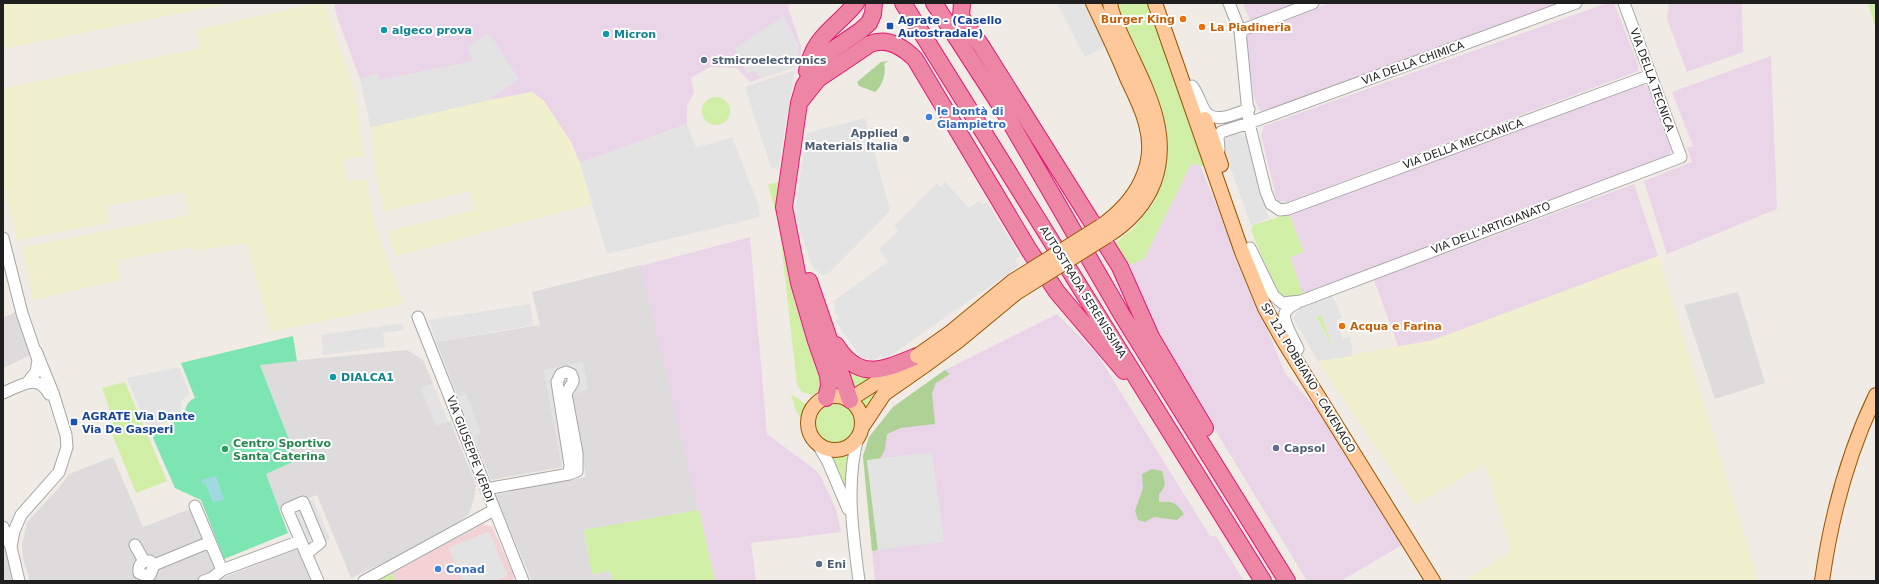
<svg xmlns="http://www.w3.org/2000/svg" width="1879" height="584" viewBox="0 0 1879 584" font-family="'DejaVu Sans',sans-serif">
  <rect width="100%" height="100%" fill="#f0ebe4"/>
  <path fill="#dddbdc" d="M641,265L699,510L584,530L592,574L611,571L613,581H532L495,495L586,477L572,394L583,362L544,370L562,467L491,480L436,342L540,325L532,292Z
    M1738,292L1765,383L1715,399L1684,305Z
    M18,311L33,354L3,368V318Z
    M407,350L423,360L433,384L421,388L436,425L450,421L476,485L474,499L469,514L440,536L351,578L317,495L279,509L266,474L297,460L260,364Z
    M113,457L143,527L190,509L220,579L298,548L312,581H30L23,559L22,545L27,522L58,489L69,474Z
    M3,536L14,581H3Z"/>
  <path fill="#f2d2d4" d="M483,524L492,527L513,573L514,581H396L392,573Z"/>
  <path fill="#ead5e8" d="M334,3H791L788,7L801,46L800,65L750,82L737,68L710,67L691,78L694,92L687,106V124L580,163L571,142L544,101L532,92L371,127L360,78L337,17Z
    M1243,3H1302L1251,23Z
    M1329,3H1559L1260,112L1254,97L1246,38L1250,33Z
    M1607,3H1614L1638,64V71L1288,202L1278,201L1276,197L1261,135L1264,126Z
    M1669,3H1742L1743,52L1687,72L1667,19Z
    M1771,56L1777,209L1667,254L1644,181L1692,162L1687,148L1693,146L1672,92Z
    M1641,84L1648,87L1671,150L1670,157L1303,294L1289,257L1303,252L1289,214Z
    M1191,164L1200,165L1285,373L1326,420L1402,545L1341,581H1307L1158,336L1130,265L1144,259Z
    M1634,184L1658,256L1514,312L1433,340L1399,348L1374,280Z
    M750,237L767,434L813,468L820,475L836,509L841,532L751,543L756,581H715L641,266Z
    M1057,314L1097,354L1210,536H1216L1244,581H875L863,456L869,437L893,407L945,370Z"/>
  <path fill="#f0efce" d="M3,3H231L3,49Z
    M317,3H324L355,91L363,156L343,160L346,181L366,179L374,223L403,304L271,332L247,243L194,251L193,247L117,260L120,280L33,300L23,247L189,215L184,192L106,206L109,223L17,240L3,183V88L201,48L195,30Z
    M532,92L544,101L571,142L580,163L591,204L396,256L388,231L475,210L470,191L383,212L373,154L371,127L489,100Z
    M1658,256L1758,581H1464L1511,551L1485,464L1415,505L1318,361L1433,340Z"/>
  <path fill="#d1eea6" d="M1115,3H1149L1205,165L1201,167L1200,165L1191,164L1144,259L1130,265L1113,245L1135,227L1153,204L1163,180L1167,155V129L1161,108Z
    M1868,3H1876V30Z
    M702 111a14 14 0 1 1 28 0a14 14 0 1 1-28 0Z
    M778,182L777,202L791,280L802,323L823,376L821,390L812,395L802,392L797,385L779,224L768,185Z
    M1289,214L1304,252L1290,257L1303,294L1285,300L1277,294L1251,230L1253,225Z
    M1321,315L1332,344H1331L1316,316Z
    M847,368L874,376L853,393Z
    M890,379L872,400L865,411L860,401Z
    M125,382L167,481L136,493L108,424L114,422L102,388Z
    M791,394L809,406L803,421L796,411Z
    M831,403C865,400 863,446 835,444C829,443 823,440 819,435C810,423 819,409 831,403Z
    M848,454L845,489L832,457Z
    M699,510L715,581H613L610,571L592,574L584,530Z
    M392,573L396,581H376Z"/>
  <path fill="#aed296" d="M888,61L884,64C887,72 882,87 875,92L859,86L857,82L881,62Z
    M945,370L950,374L936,383L932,393L935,424L901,428L887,434L885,449L880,459L867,461L878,550L872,551L863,456L869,437L893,407Z
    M1152,469L1162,471C1165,481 1167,486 1159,494V502C1174,501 1175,502 1184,514L1177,520L1154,517L1145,522L1138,520L1135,511L1143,488L1142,474Z"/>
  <path fill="#7ce5b1" d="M293,336L297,361L260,365L297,460L266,474L288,533L224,559L201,500L175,488L153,438L158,429L185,417C185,408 186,402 195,398L181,363Z"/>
  <path fill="#e3e3e3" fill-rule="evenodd" d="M1057,3H1088L1110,44L1085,57Z
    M784,16L799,46L796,67L760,78L754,71L747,74L735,48Z
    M489,33L519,79L489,100L371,127L360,78L378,73L379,80L472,61L468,47Z
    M795,70L778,170L771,167L745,87Z
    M865,118L890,211L828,274L822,275L813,267L794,214L807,133Z
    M687,124L696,148L732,137L758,204L760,217L607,254L580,163Z
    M1236,134L1246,136L1261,194L1269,218L1251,225L1224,150V141L1227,136Z
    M945,182L969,208L979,201L982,205L987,202L1020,256L1015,260L1019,266L884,360L881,355L871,362L868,358L864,361L835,321L839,318L834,311L836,307L832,302L888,262L879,249L898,231L894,226L937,183L941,187Z
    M1332,295L1342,318L1336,320L1343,339L1349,337L1352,347V356L1318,361L1293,318L1301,307ZM1321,315L1332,343L1331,344L1316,317Z
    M530,304L533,325L436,342L429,320Z
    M403,323L404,330L383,333L385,347L323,355L321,335Z
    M583,362L588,389L572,395L583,460L561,463L544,370Z
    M179,367L190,394L182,400L180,417L148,429L127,378Z
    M433,384L448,421L436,426L421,388Z
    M466,393L481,433L469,438L453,398Z
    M932,452L944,542L878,550L867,460Z
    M313,499L330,539L306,550L289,510Z
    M489,531L508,576L496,581H463L449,548Z"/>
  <path fill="#a1d9e1" d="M216,476L224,499L213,503L205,483L203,484L201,480Z"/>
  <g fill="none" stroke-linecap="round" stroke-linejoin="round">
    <g stroke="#a6a6a6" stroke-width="13">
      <path id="minor" d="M1229,3L1240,31L1249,123L1266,192L1271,204L1280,210L1288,209L1651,75
        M1240,31L1313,3
        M1192,86C1198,93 1200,103 1205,111C1215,125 1236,113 1249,109
        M1219,150L1218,137L1221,132L1249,123L1576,3
        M3,238L22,313L38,360L36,372L27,383
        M1250,248L1273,295L1282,303L1301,301L1681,157L1624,3
        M1297,303C1293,305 1287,308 1285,313C1282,321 1295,341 1298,349
        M418,317L523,581
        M566,372L571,374C577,384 569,385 566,394L577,453V471L569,474L570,465L557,382L561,374Z
        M3,393C20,386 38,372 49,394
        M858,437C845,485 853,533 859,581
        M817,443L828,462L848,509
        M486,489L569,474
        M195,506L222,570L300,541
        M3,527L11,547L19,581
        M135,545L144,561
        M11,547L14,531L21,515L59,472L67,447L66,435L53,393L36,351
        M306,554L320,543L303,502L287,509L318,581
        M154,565L150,561C142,561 138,564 139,573L144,575H150L154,565L210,542
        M204,581L212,578L222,570
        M364,581L494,510"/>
    </g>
    <g stroke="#995600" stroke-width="16">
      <path id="major" d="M1093,3C1105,28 1117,53 1127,78C1134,93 1142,108 1146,124C1158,166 1135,202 1101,226
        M1155,3L1242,252L1265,308L1283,340L1433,581
        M1205,119L1221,165
        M1107,236C1128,223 1145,205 1154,182C1172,132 1145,87 1125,43C1119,30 1112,17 1110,3
        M808 423a27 27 0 1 1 54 0a27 27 0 1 1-54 0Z
        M849,400L904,365
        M862,427L884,394L924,366
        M1822,581C1831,517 1848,453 1876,395"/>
    </g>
    <g stroke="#e71875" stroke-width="18">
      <path id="highway" d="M903,3L1263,581
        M934,3L1002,108L1122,315L1287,581
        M962,3L961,17L982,47L1120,267L1151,337L1205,428
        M807,71C814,35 835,29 856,3
        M799,103L818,79L870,44C887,37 903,47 915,59L1029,250L1057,292L1124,371
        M809,281L850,400
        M836,345C859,382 883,370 917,356
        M826,398L829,386L828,375L816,341L799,283L784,207L799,103L804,86L822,57L860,31L869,23L873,14L874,3"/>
    </g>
    <use href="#minor" stroke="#fff" stroke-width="11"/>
    <use href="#major" stroke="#ffc89a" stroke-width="14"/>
    <use href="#highway" stroke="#ed86a4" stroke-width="16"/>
    <g stroke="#995600" stroke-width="16" stroke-linecap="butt">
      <path id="major-bridge" d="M917,356L951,332L1013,281L1101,226
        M924,366L958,341L1016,293L1107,236"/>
    </g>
    <use href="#major-bridge" stroke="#ffc89a" stroke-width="14"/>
  </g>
  <g fill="#e8710a" stroke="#fff" stroke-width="1.5">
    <circle cx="1183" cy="19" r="4"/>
    <circle cx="1202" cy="27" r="4"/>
    <circle cx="1342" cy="326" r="4"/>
  </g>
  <g fill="#1a4fb4" stroke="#fff" stroke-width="1.5">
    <rect x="886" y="22" width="8" height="8" rx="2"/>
    <rect x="70" y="418" width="8" height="8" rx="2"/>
  </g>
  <g fill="#0f9aa8" stroke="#fff" stroke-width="1.5">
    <circle cx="384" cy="30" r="4"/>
    <circle cx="606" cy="34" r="4"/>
    <circle cx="333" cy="377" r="4"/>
  </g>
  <g fill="#5c6f8a" stroke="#fff" stroke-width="1.5">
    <circle cx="704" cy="60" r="4"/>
    <circle cx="906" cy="139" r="4"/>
    <circle cx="1276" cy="448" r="4"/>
    <circle cx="819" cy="564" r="4"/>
  </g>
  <g fill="#3f7fe0" stroke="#fff" stroke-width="1.5">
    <circle cx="929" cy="117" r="4"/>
    <circle cx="438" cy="569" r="4"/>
  </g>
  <circle fill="#2e9e5b" stroke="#fff" stroke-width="1.5" cx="225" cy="449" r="4"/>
  <g text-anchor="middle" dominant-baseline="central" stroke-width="4" stroke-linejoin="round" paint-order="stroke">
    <g font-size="11" font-weight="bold" fill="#c56008" stroke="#fff" text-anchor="start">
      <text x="1175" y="19" text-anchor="end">Burger King</text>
      <text x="1210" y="27">La Piadineria</text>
      <text x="1350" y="326">Acqua e Farina</text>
    </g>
    <g font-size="11" font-weight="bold" fill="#164399" stroke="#fff" text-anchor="start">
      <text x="898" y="20">Agrate - (Casello<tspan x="898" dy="13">Autostradale)</tspan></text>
      <text x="82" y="416">AGRATE Via Dante<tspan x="82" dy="13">Via De Gasperi</tspan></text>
    </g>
    <g font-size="11" font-weight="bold" fill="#0d838f" stroke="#fff" text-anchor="start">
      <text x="392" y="30">algeco prova</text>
      <text x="614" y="34">Micron</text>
      <text x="341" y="377">DIALCA1</text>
    </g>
    <g font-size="11" font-weight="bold" fill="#4e5e75" stroke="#fff" text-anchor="start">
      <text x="712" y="60">stmicroelectronics</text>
      <text x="898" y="133" text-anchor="end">Applied<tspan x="898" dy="13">Materials Italia</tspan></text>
      <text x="1284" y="448">Capsol</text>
      <text x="827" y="564">Eni</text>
    </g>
    <g font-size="11" fill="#1f1f1f" stroke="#fff">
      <text transform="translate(1413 63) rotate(-20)">VIA DELLA CHIMICA</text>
      <text transform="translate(1652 80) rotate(70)">VIA DELLA TECNICA</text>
      <text transform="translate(1463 144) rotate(-20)">VIA DELLA MECCANICA</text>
      <text transform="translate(1491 228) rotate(-21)">VIA DELL'ARTIGIANATO</text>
      <text transform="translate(1083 292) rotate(58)">AUTOSTRADA SERENISSIMA</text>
      <text transform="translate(1308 378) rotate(59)">SP 121 POBBIANO - CAVENAGO</text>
      <text transform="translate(470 449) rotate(69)">VIA GIUSEPPE VERDI</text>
    </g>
    <g font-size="11" font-weight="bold" fill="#366cbe" stroke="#fff" text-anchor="start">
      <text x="937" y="111">le bontà di<tspan x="937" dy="13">Giampietro</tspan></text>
      <text x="446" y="569">Conad</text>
    </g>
    <g font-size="11" font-weight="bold" fill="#27864d" stroke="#fff" text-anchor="start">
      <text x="233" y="443">Centro Sportivo<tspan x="233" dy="13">Santa Caterina</tspan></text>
    </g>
  </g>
  <rect width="1879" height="584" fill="none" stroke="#1f1f1f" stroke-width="8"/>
</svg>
